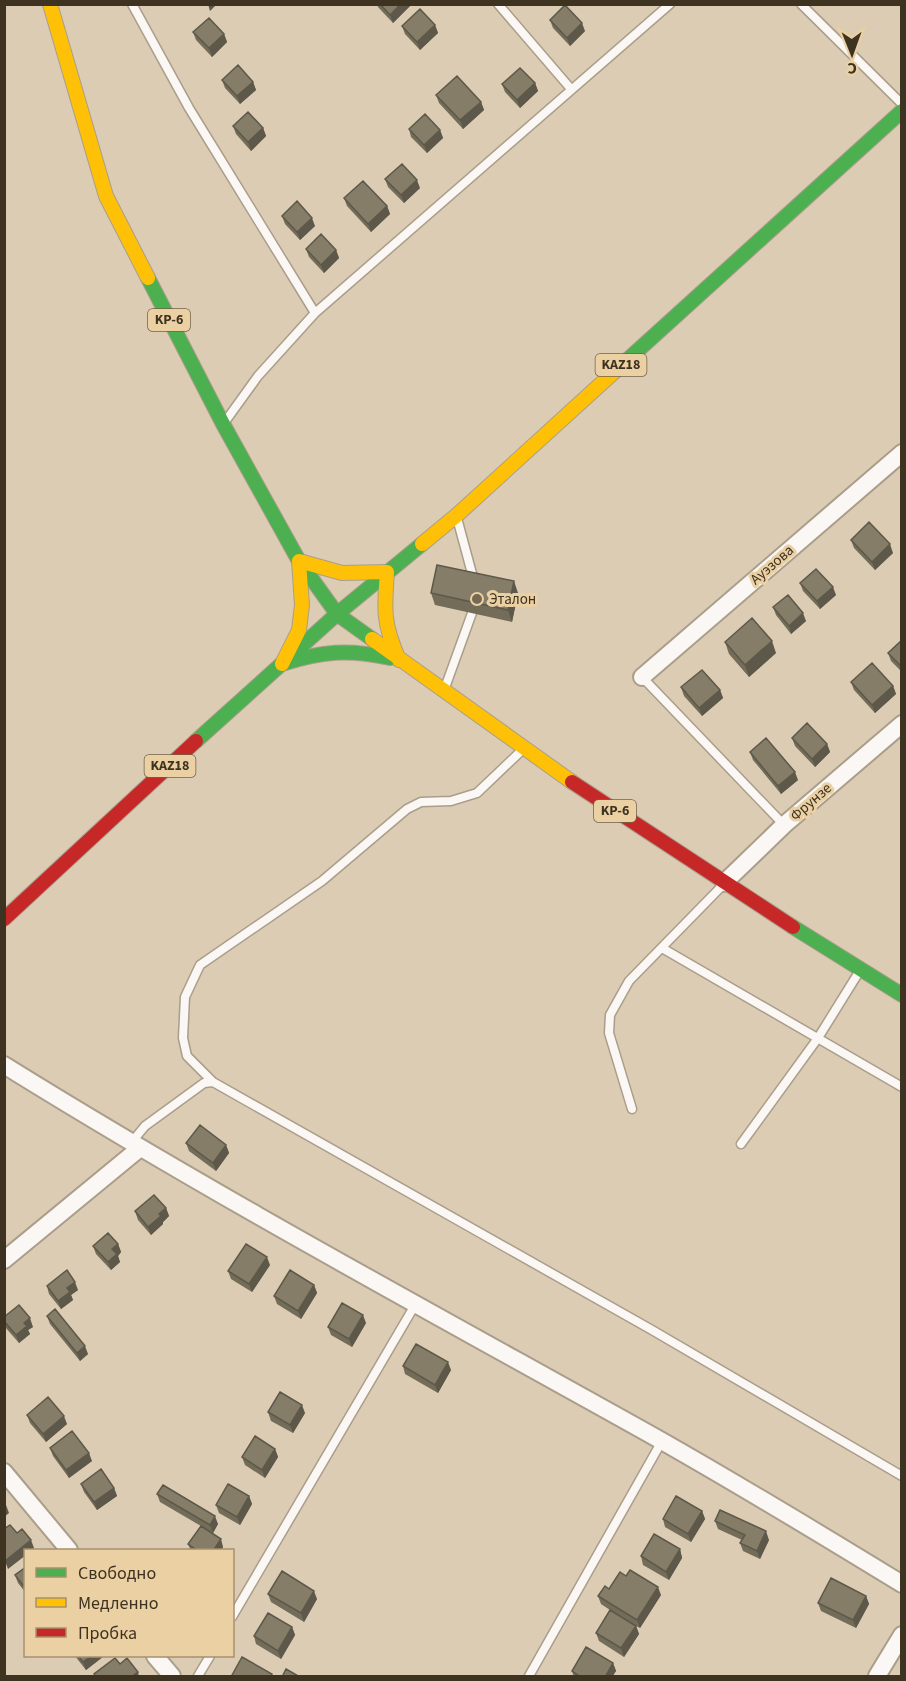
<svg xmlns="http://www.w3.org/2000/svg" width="906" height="1681" viewBox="0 0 906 1681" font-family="'Source Sans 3',sans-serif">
  <rect width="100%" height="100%" fill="#dbccb3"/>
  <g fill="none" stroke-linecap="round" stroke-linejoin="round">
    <g stroke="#aa9e8b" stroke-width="11">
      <path id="lane" d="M132,4L189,108L315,313
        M498,4L571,89
        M801,4L902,104
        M227,419L258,376L315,313L670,4
        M457,518L474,581
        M642,677L784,825
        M446,685L472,613
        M662,948L902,1087
        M213,1082L187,1056L183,1038L185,997L200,965L322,881L407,809L421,802L451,801L477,793L519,753
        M632,1109L609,1033L610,1015L629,981L720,888
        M131,1143L145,1126L204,1083L213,1082L652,1330L902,1476
        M741,1144L818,1038L859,972
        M232,1617L415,1305
        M198,1676L210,1656
        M529,1676L662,1441"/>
    </g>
    <g stroke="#aa9e8b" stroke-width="20">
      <path id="street" d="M642,677L902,453
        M724,883L784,825L902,724
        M4,1065C218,1198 440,1317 660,1440C741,1486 822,1535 902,1584
        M4,1260L140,1148
        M4,1472L69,1550
        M155,1656L172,1676
        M877,1676L902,1635"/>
    </g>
    <g stroke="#aa9e8b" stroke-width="16">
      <path id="fast" d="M148,278L223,424L299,561L337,614L372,639
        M614,372L902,111
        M282,664C322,651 348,649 390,658
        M196,741L337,614L422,544
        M793,927L902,995"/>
    </g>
    <g stroke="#aa9e8b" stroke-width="16">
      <path id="slow" d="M50,4L106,196L148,278
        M422,544L457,515L614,372
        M372,639L572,782
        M282,664L299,630L302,605L299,561L342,573L387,572C384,611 383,623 399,660"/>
    </g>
    <g stroke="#aa9e8b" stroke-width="16">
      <path id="jam" d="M572,782L793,927
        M4,919L196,741"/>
    </g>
    <use href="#lane" stroke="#faf7f4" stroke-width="8"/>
    <use href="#street" stroke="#faf7f4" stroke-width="16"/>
    <use href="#fast" stroke="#4caf50" stroke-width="14"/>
    <use href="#slow" stroke="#ffc107" stroke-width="14"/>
    <use href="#jam" stroke="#c62828" stroke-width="14"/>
  </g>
  <path fill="#726c59" d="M377,4H410V6L393,23L378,7Z
    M550,20L585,31L570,46L553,28Z
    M435,25L438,33L420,50L405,34L402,26Z
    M193,32L224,34L227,42L212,57L196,40Z
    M222,80L253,82L256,90L240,104L225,88Z
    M535,83L538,91L520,108L505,92L502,84Z
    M436,95L481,102L484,110L463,129L439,103Z
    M233,126L263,128L266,136L251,151L236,134Z
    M409,129L440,130L443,138L427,153L411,137Z
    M385,179L420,188L404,203L388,187Z
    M344,198L387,206L390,214L371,232L347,206Z
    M282,216L315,226L300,240L285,224Z
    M306,249L336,250L339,258L324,273L309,257Z
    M851,540L893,553L875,570L854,548Z
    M800,583L836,595L820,609L803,591Z
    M431,593H518L512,622L435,605Z
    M773,607L806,621L791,634L776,615Z
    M902,640V672L891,661L888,653Z
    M725,642L776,653L749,677L729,654Z
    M851,682L893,686L896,694L875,713L854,690Z
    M681,687L720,690L723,698L702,716L684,696Z
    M792,738L827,744L830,752L815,767L795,746Z
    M750,752L798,780L781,794L753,760Z
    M186,1143L226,1145L229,1153L216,1171L189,1151Z
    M166,1208L169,1216L163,1222V1224L151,1235L138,1220L135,1211Z
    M118,1244L121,1252L118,1256L120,1262L111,1270L96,1254L93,1246Z
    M270,1265L252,1292L231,1279L228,1271Z
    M314,1285L317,1293L301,1319L277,1304L274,1296Z
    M47,1286L78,1290L71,1295L73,1300L61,1309L49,1294Z
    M47,1316L88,1354L80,1361L50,1324Z
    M4,1317L33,1327L28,1330L30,1334L19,1343L5,1327Z
    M366,1323L352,1347L331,1335L328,1327Z
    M403,1366L451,1370L438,1393L405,1374Z
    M268,1412L305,1413L293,1433L271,1421Z
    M27,1415L67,1424L46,1442L30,1423Z
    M50,1448L92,1461L69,1478L53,1456Z
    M275,1449L278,1457L265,1478L245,1465L242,1457Z
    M81,1484L114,1488L117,1496L97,1510L84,1492Z
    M157,1494L218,1524L213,1533L223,1547L221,1551H191L188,1544L201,1526L160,1502Z
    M249,1496L252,1504L240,1525L219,1513L216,1505Z
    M702,1511L705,1519L691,1542L665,1527L663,1519Z
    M715,1521L769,1540L760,1559L743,1551L740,1543L742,1540L718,1529Z
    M680,1549L682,1558L669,1580L643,1565L641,1556Z
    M26,1567V1593L18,1583L15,1575Z
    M609,1589L661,1595L640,1628L636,1626L639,1634L624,1657L599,1641L596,1633L610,1610L601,1604L598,1596Z
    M268,1594L317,1599L304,1622L271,1602Z
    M866,1596L869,1604L856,1628L821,1611L818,1603Z
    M292,1627L295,1635L281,1659L256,1644L254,1636Z
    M75,1656H104L86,1670Z
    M613,1663L616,1671L612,1677H574L572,1671Z"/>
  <path fill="#5d5849" d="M208,4H217L210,11Z
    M401,4H410V6L393,23L390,15Z
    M582,23L585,31L570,46L567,38Z
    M435,25L438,33L420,50L417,42Z
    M224,34L227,42L212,57L209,48Z
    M253,82L256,90L240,104L237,96Z
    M535,83L538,91L520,108L517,100Z
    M481,102L484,110L463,129L460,120Z
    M263,128L266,136L251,151L248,142Z
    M440,130L443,138L427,153L424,145Z
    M417,180L420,188L404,203L401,195Z
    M387,206L390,214L371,232L368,224Z
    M312,218L315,226L300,240L297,232Z
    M336,250L339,258L324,273L321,265Z
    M890,544L893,553L875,570L872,562Z
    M514,581L518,593L512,622L508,610Z
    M833,587L836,595L820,609L817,601Z
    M803,613L806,621L791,634L789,626Z
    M772,641L776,653L749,677L745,665Z
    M893,686L896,694L875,713L872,705Z
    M720,690L723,698L702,716L699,708Z
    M827,744L830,752L815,767L812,759Z
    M795,772L798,780L781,794L778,786Z
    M226,1145L229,1153L216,1171L213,1163Z
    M166,1208L169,1216L163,1222V1224L151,1235L148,1227L159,1214Z
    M118,1244L121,1252L118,1256L120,1262L111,1270L108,1262L112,1249Z
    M267,1257L270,1265L252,1292L249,1284Z
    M75,1282L78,1290L71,1295L73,1300L61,1309L58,1301L67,1288Z
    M314,1285L317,1293L301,1319L298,1311Z
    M363,1315L366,1323L352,1347L349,1339Z
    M30,1318L33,1327L28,1330L30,1334L19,1343L16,1335L24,1323Z
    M85,1346L88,1354L80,1361L77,1353Z
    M448,1362L451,1370L438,1393L435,1385Z
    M302,1405L305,1413L293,1433L290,1425Z
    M64,1416L67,1424L46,1442L43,1434Z
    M275,1449L278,1457L265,1478L262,1470Z
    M89,1453L92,1461L69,1478L66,1470Z
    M114,1488L117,1496L97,1510L94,1502Z
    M249,1496L252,1504L240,1525L237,1517Z
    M6,1505L9,1513L4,1517V1507Z
    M702,1511L705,1519L691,1542L688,1534Z
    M215,1516L218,1524L213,1533L210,1525Z
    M766,1531L769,1540L760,1559L757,1551Z
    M221,1539L223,1547L221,1551H213Z
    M31,1540L34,1548L31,1551H26V1555L8,1569L5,1561Z
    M680,1549L682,1558L669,1580L666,1572Z
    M658,1587L661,1595L640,1628L637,1620Z
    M314,1591L317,1599L304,1622L301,1613Z
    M866,1596L869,1604L856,1628L853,1620Z
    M636,1626L639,1634L624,1657L621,1648Z
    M292,1627L295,1635L281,1659L278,1651Z
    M91,1656H104L86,1670L83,1662Z
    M613,1663L616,1671L612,1677H605Z
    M138,1672L139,1677H131Z"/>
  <path fill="#857d68" stroke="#5d5849" stroke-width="1.5" d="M380,4H401L390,15Z
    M565,5L582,23L567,38L550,20Z
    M420,9L435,25L417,42L402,26Z
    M209,18L224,34L209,48L193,32Z
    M238,65L253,82L237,96L222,80Z
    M520,68L535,83L517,100L502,84Z
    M457,76L481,102L460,120L436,95Z
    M248,112L263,128L248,142L233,126Z
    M425,114L440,130L424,145L409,129Z
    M402,164L417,180L401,195L385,179Z
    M363,181L387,206L368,224L344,198Z
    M297,201L312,218L297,232L282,216Z
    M321,234L336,250L321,265L306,249Z
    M869,522L890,544L872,562L851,540Z
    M437,565L514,581L508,610L431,593Z
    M816,569L833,587L817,601L800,583Z
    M788,595L803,613L789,626L773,607Z
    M752,618L772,641L745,665L725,642Z
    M902,640V667L888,653Z
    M872,663L893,686L872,705L851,682Z
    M702,670L720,690L699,708L681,687Z
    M807,723L827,744L812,759L792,738Z
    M766,738L795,772L778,786L750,752Z
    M200,1125L226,1145L213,1163L186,1143Z
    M154,1195L166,1208L159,1214L161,1216L148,1227L135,1211Z
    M108,1233L118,1244L112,1249L117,1254L108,1262L93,1246Z
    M246,1244L267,1257L249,1284L228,1271Z
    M67,1270L75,1282L67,1288L70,1292L58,1301L47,1286Z
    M290,1270L314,1285L298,1311L274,1296Z
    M342,1303L363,1315L349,1339L328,1327Z
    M19,1305L30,1318L24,1323L27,1326L16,1335L4,1321V1317Z
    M55,1309L85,1346L77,1353L47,1316Z
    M416,1344L448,1362L435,1385L403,1366Z
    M280,1392L302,1405L290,1425L268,1412Z
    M48,1397L64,1416L43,1434L27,1415Z
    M72,1431L89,1453L66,1470L50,1448Z
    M255,1436L275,1449L262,1470L242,1457Z
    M101,1469L114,1488L94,1502L81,1484Z
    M228,1484L249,1496L237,1517L216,1505Z
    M163,1485L215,1516L210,1525L157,1494Z
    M676,1496L702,1511L688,1534L663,1519Z
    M720,1510L766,1531L757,1551L740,1543L745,1535L715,1521Z
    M10,1525L17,1533L22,1529L31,1540L5,1561L4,1529Z
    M201,1526L221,1539L213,1551H198L188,1544Z
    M654,1534L680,1549L666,1572L641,1556Z
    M26,1567V1589L15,1575Z
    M630,1570L658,1587L637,1620L598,1596L605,1586L609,1589L620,1572L626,1576Z
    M282,1571L314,1591L301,1613L268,1594Z
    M831,1578L866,1596L853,1620L818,1603Z
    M610,1610L636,1626L621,1648L596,1633Z
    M268,1613L292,1627L278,1651L254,1636Z
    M586,1647L613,1663L605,1677H581L572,1671Z
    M78,1656H91L83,1662Z
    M242,1657L272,1674L271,1677H231Z
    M115,1658L120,1664L127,1658L138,1672L131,1677H96L94,1674Z
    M286,1669L300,1677H282Z"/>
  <circle fill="#756954" stroke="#ebd0a3" stroke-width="2" cx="477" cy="599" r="6"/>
  <g text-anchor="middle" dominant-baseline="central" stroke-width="6" stroke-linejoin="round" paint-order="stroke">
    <g fill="#ebd0a3" stroke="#726248" stroke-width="1.5">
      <rect x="148" y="309" width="42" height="22" rx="4.5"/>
      <rect x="595.5" y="354" width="51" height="22" rx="4.5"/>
      <rect x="144.5" y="755" width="51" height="22" rx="4.5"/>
      <rect x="594" y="800" width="42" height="22" rx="4.5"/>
    </g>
    <g font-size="14" font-weight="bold" fill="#3e3321">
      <text x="169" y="320">KP-6</text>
      <text x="621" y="365">KAZ18</text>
      <text x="170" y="766">KAZ18</text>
      <text x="615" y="811">KP-6</text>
    </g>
    <g font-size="15" fill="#3e3321" stroke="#ebd0a3">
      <text transform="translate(772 565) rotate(-41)">Ауэзова</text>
      <text transform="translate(811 802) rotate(-41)">Фрунзе</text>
    </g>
    <g font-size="15" fill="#3e3321" stroke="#ebd0a3" text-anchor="start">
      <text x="489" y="599">Эталон</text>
    </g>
  </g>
  <rect width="906" height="1681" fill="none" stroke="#3e3321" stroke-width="12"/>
  <rect x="24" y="1549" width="210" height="108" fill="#ebd0a3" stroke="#a6916f" stroke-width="1.5"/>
  <rect x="36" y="1568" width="30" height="9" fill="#4caf50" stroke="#a6916f" stroke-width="1.5"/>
  <text x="78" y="1579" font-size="18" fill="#3e3321">Свободно</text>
  <rect x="36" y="1598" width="30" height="9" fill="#ffc107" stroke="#a6916f" stroke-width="1.5"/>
  <text x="78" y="1609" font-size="18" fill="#3e3321">Медленно</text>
  <rect x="36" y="1628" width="30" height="9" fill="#c62828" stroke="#a6916f" stroke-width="1.5"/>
  <text x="78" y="1639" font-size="18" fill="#3e3321">Пробка</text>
  <g transform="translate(852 54) rotate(179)" stroke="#ebd0a3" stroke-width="4.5" paint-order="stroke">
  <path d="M0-4.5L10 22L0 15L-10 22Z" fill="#3e3321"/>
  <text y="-9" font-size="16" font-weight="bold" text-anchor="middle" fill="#3e3321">С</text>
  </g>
</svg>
